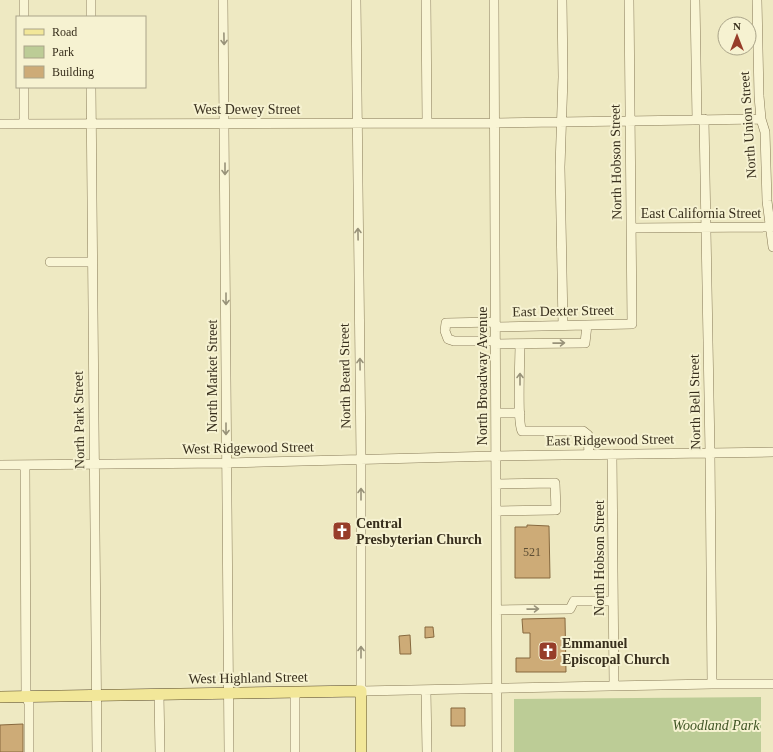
<svg xmlns="http://www.w3.org/2000/svg" width="773" height="752" viewBox="0 0 773 752" font-family="Georgia,serif">
  <rect width="100%" height="100%" fill="#eee9c2"/>
  <path fill="#bccc96" d="M761,697V752H514V699Z"/>
  <path fill="#cdab77" stroke="#87693f" d="M527,525L549,526L550,578H515V527H527Z
    M565,618L566,672H516V658H530V633H523L522,619Z
    M425,627H433L434,637L425,638Z
    M410,635L411,654H400L399,636Z
    M451,708H465V726H451Z
    M23,724V752H0V725Z"/>
  <g fill="none" stroke-linecap="round" stroke-linejoin="round">
    <g stroke="#887b59" stroke-width="10">
      <path id="minor" d="M24,0V17
        M91,0V17
        M223,0L229,752
        M356,0L361,459V691L712,684H773
        M426,0L427,123
        M494,0L497,752
        M562,0L563,77L560,167L563,325
        M695,0L697,120
        M757,0L759,96L761,119L765,132L767,201L773,247
        M24,87V124
        M91,87L97,752
        M704,119L710,452L712,684
        M0,124L494,123L761,119
        M631,228L771,227
        M50,262H92
        M495,322L446,323L445,331L448,339L454,341H495
        M495,327L632,324L629,0
        M495,344L585,343L587,325
        M520,344C520,359 517,422 522,431H583L588,435L589,454
        M496,413H520
        M612,454L614,686
        M0,465L226,463L496,456L773,452
        M25,465L26,697L29,703V752
        M496,484L555,483L556,510L496,511
        M497,610L570,609L574,601H613
        M426,690L427,752
        M159,694L160,752
        M295,752V692"/>
    </g>
    <g stroke="#56482d" stroke-width="12">
      <path id="major" d="M0,697L361,691V752"/>
    </g>
    <use href="#minor" stroke="#f9f5d5" stroke-width="9"/>
    <use href="#major" stroke="#f2e799" stroke-width="11"/>
  </g>
  <defs><path id="oneway-shaft" d="M-6 0H5M1.5-3L5.5 0L1.5 3" fill="none" stroke-width="1.6" stroke-linecap="round" stroke-linejoin="round"/></defs>
  <g stroke="#989279">
    <use href="#oneway-shaft" transform="translate(224 39) rotate(89)"/>
    <use href="#oneway-shaft" transform="translate(225 169) rotate(90)"/>
    <use href="#oneway-shaft" transform="translate(358 234) rotate(-91)"/>
    <use href="#oneway-shaft" transform="translate(226 299) rotate(90)"/>
    <use href="#oneway-shaft" transform="translate(559 343) rotate(-1)"/>
    <use href="#oneway-shaft" transform="translate(360 364) rotate(-91)"/>
    <use href="#oneway-shaft" transform="translate(520 379) rotate(-90)"/>
    <use href="#oneway-shaft" transform="translate(226 429) rotate(90)"/>
    <use href="#oneway-shaft" transform="translate(361 494) rotate(-90)"/>
    <use href="#oneway-shaft" transform="translate(533 609) rotate(-1)"/>
    <use href="#oneway-shaft" transform="translate(361 652) rotate(-90)"/>
  </g>
  <defs>
    <g id="church-square" transform="scale(1)"><rect x="-9" y="-9" width="18" height="18" rx="4" fill="#973d29" stroke="#f6f2d1"/><path d="M-1.2-6h2.4v3.5h3.3v2.4h-3.3V6h-2.4V-.1h-3.3v-2.4h3.3Z" fill="#fff"/></g>
  </defs>
  <g fill-rule="evenodd">
    <use href="#church-square" x="342" y="531"/>
    <use href="#church-square" x="548" y="651"/>
  </g>
  <g text-anchor="middle" dominant-baseline="central" stroke-width="4" stroke-linejoin="round" paint-order="stroke">
    <g font-size="12" fill="#5d4e34">
      <text x="532" y="552">521</text>
    </g>
    <g font-size="14" fill="#382f1d" stroke="#f6f2d1">
      <text x="247" y="109">West Dewey Street</text>
      <text transform="translate(748 125) rotate(-94)">North Union Street</text>
      <text transform="translate(616 162) rotate(-91)">North Hobson Street</text>
      <text x="701" y="213">East California Street</text>
      <text transform="translate(563 311) rotate(-1)">East Dexter Street</text>
      <text transform="translate(212 376) rotate(-90)">North Market Street</text>
      <text transform="translate(345 376) rotate(-91)">North Beard Street</text>
      <text transform="translate(482 376) rotate(-90)">North Broadway Avenue</text>
      <text transform="translate(695 402) rotate(-91)">North Bell Street</text>
      <text transform="translate(79 420) rotate(-91)">North Park Street</text>
      <text transform="translate(610 440) rotate(-1)">East Ridgewood Street</text>
      <text transform="translate(248 448) rotate(-1)">West Ridgewood Street</text>
      <text transform="translate(599 558) rotate(-90)">North Hobson Street</text>
      <text transform="translate(248 678) rotate(-1)">West Highland Street</text>
    </g>
    <g font-size="14" font-weight="bold" fill="#382f1d" stroke="#f6f2d1" text-anchor="start">
      <text x="356" y="523">Central<tspan x="356" dy="16">Presbyterian Church</tspan></text>
      <text x="562" y="643">Emmanuel<tspan x="562" dy="16">Episcopal Church</tspan></text>
    </g>
    <g font-size="14" font-style="italic" fill="#3f5424" stroke="#f6f2d1">
      <text x="716" y="725">Woodland Park</text>
    </g>
  </g>
  <rect x="16" y="16" width="130" height="72" fill="#f6f2d1" stroke="#aaa489"/>
  <rect x="24" y="29" width="20" height="6" fill="#f2e799" stroke="#aaa489"/>
  <text x="52" y="36" font-size="12" fill="#382f1d">Road</text>
  <rect x="24" y="46" width="20" height="12" fill="#bccc96" stroke="#aaa489"/>
  <text x="52" y="56" font-size="12" fill="#382f1d">Park</text>
  <rect x="24" y="66" width="20" height="12" fill="#cdab77" stroke="#aaa489"/>
  <text x="52" y="76" font-size="12" fill="#382f1d">Building</text>
  <g transform="translate(737 36)"><circle r="19" fill="#f6f2d1" stroke="#aaa489"/>
  <path d="M0-3L7 15L0 10L-7 15Z" fill="#973d29"/>
  <text y="-6" font-size="11" font-weight="bold" text-anchor="middle" fill="#382f1d">N</text>
  </g>
</svg>
